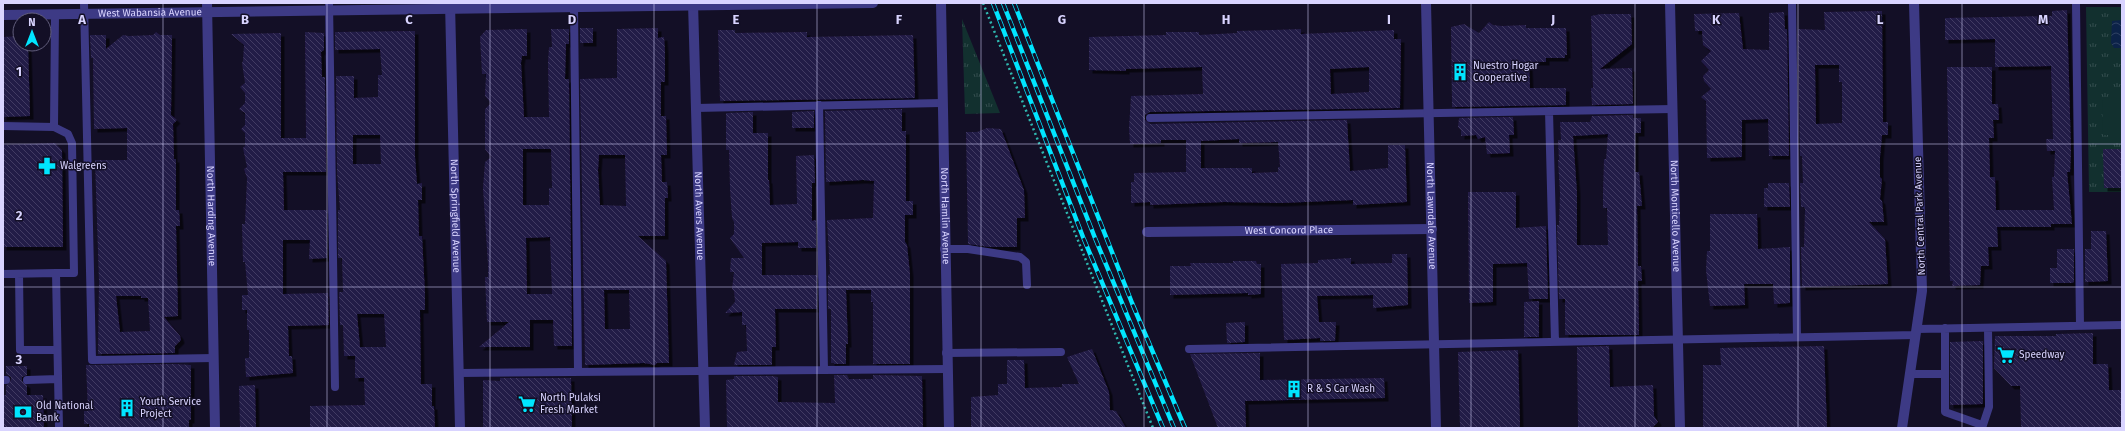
<svg xmlns="http://www.w3.org/2000/svg" width="2125" height="431" viewBox="0 0 2125 431" font-family="'Fira Sans',sans-serif">
  <defs>
    <pattern id="grass-tufts" width="24" height="20" patternUnits="userSpaceOnUse"><rect width="24" height="20" fill="#12302f"/><path d="M3 7l-1-3M5 7V3M7 7l1-3M15 17l-1-3M17 17v-4M19 17l1-3" fill="none" stroke="#344d4e"/></pattern>
    <pattern id="water-waves" width="16" height="10" patternUnits="userSpaceOnUse"><rect width="16" height="10" fill="#0c2248"/><path d="M0 5q4-4 8 0t8 0" fill="none" stroke="#2f4163"/></pattern>
    <pattern id="building-back-hatch" width="6" height="6" patternUnits="userSpaceOnUse"><rect width="6" height="6" fill="#241b47"/><path d="M-1 5l2 2M0 0l6 6M5-1l2 2" fill="none" stroke="#433b63"/></pattern>
    <filter id="shadow"><feDropShadow dx="3.5" dy="3.5" stdDeviation="0" flood-color="#0009"/></filter>
  </defs>
  <rect width="100%" height="100%" fill="#130f26"/>
  <path fill="url(#grass-tufts)" d="M2086,7H2122V192H2089Z
    M962,19L1000,113L965,114Z"/>
  <path fill="#12302f" d="M2102,99H2122V135H2103Z"/>
  <path fill="url(#water-waves)" d="M2122,20V48H2114L2111,43L2112,21Z"/>
  <path fill="url(#building-back-hatch)" fill-rule="evenodd" filter="url(#shadow)" d="M2067,10L2071,152L2070,172H2067L2072,224H2051V227H1997L1998,247H1988L1989,266H1981L1980,285L1952,286L1953,281H1950L1947,67H1992V104H1998L1999,120H1993L1994,138H1989L1990,177H1995L1996,210H2054L2052,177H2054L2055,151H2047L2046,139H2053L2051,66L1995,67V39L1945,40V18L2052,16V11Z
    M1882,11L1883,122H1888V135H1882L1880,157V177L1882,179L1880,199L1882,201L1884,222H1869L1885,239L1888,284L1802,287L1801,247H1804L1805,209L1804,207H1801L1800,183H1803L1802,156H1800L1798,29L1825,30L1824,12ZM1815,65H1839V82H1842V123L1816,124Z
    M1784,12L1785,29H1787L1789,156H1769L1768,119L1742,120V157L1707,158L1706,101L1701,97L1711,89L1704,81L1703,76L1709,70L1701,61L1711,51L1703,45L1702,31H1695L1694,14L1739,13L1743,49L1769,50V13Z
    M1601,14H1631L1632,44L1600,69L1632,68L1633,104L1592,105L1591,88H1593L1591,16Z
    M1489,22L1493,25L1502,26L1526,25V28H1566L1567,55H1565V58H1546V62H1529L1530,88H1566V105L1452,107L1451,27L1464,24L1479,33Z
    M580,28H593V43H580Z
    M658,28V38L664,37L665,51V82H661V116H666L667,155H661L662,182H667L668,198H665V236H638L666,261L669,363H657L655,365L644,363L585,365L580,79L617,78V29ZM599,155H625L626,206L600,205L598,170ZM604,290H629L630,329H605Z
    M527,29V56H522L521,63L524,117H549L548,62L549,47H552L551,29H569V44H566L565,79H569L572,346H554L553,320H530V347H479L509,322H487L485,277H488V265L483,188L485,162L491,157L485,149V109L491,103L485,96L486,74H482L480,37L486,30ZM523,149H551L552,188H549V205H523ZM550,237L552,294H527L526,238Z
    M1301,29V34L1394,30V39H1401L1400,108L1150,112L1145,115V120L1150,124L1347,120L1350,171L1388,168V145H1405L1407,202L1353,205V200L1280,203L1224,202L1150,205V202L1131,203V182H1134V173L1186,172V140H1161V143L1130,144L1129,128L1131,96L1203,94L1202,67L1126,69V71L1089,70V37L1166,35V32H1199V35L1237,33V31ZM1369,67V92L1331,94L1330,69ZM1239,139V143L1278,142L1280,167H1278V172L1252,173V168H1201V141Z
    M718,30H735V33L807,32V37L913,35L915,98L720,101Z
    M415,31V157L417,184L422,183V200H418L419,236H422L425,294V310H420L421,384H432V406H434L435,428H310V406L365,405L364,378H355V356H344L343,325H340L339,292H343L342,258H338V210H340L337,172L336,76H354V98L378,97V75H382L380,49L335,50V32ZM353,135H380L381,164H353ZM357,314H384L386,347H360Z
    M156,32L160,35H172L171,115L177,120L173,124L174,159H176V210H179L180,226H176L178,316L164,317L180,336L181,340L175,346V353L98,354L99,282L95,160H127V128L94,129L93,58H91L90,35H106V49L123,35L129,36L153,35ZM116,296H141V298H148L150,331L120,332Z
    M305,32L324,33V50L321,52L322,77H325L326,172H283L284,210H327V258L309,259L310,240H283V294L328,293L329,325L288,326L289,356H292L293,373L246,377L245,358H249V330H247V310H242V295H248L245,262H243L242,224H245L247,178L244,169L247,167L243,148L245,146V133L241,129L245,125V113L239,109L245,103V93L240,87L245,83L242,63L243,61L244,45L231,34L281,33V138H306Z
    M20,36V44H28L30,116L3,117V37Z
    M902,109V131H906V201H913V215H905V242L907,245L910,274V364H873V302H871V290H846L848,344H846V364H834V363H831V309H828V275L830,274L827,220L873,218L874,181L863,180L826,182L825,111Z
    M814,111V128H792V112Z
    M753,112V133H768V180H769L770,205L797,204L796,156L814,155L815,183H812V221L816,220V248H798V242L762,243V275H817V309H775L776,347H772V365H734L737,352L747,351L746,325H742V312L725,313L735,302L734,291L732,289L734,272H730L731,258H744L730,238L734,234V222L732,218L730,189L729,150H726V113Z
    M1633,115V118H1641V133H1635V172H1639L1642,206H1637L1638,266H1641L1642,281H1638L1639,335H1565V299H1559L1557,225H1559L1560,193L1558,160H1559L1558,140H1561L1560,122H1590L1592,116ZM1608,134L1606,159H1604L1603,192V208H1607L1608,245H1577V193L1573,136Z
    M1513,117L1514,135H1509L1510,153L1487,154L1485,137L1478,139L1476,135L1461,136V130L1458,127L1459,118Z
    M987,128L1001,129L1024,190L1025,218H1017V247H989L968,244L966,132H977Z
    M55,143L62,150L63,247H3V145Z
    M2103,149H2122V188H2104Z
    M1768,183H1789L1790,207H1764V188H1768Z
    M1468,192H1516V228L1546,226L1548,299H1529L1527,263L1493,264V302L1469,303Z
    M1710,214H1757L1758,249L1790,247V303L1774,304L1773,284H1744L1745,305L1710,306L1706,270L1707,251H1710Z
    M2091,231H2106L2108,281L2085,282V249H2091Z
    M2057,249H2074V282L2072,283H2050V268H2057Z
    M1392,254H1407L1408,305L1373,308V295L1317,296L1319,322H1336L1335,341H1320V338L1284,340L1281,264L1318,263V260L1351,258V264L1392,263Z
    M1233,261H1256L1257,264H1261V294L1248,295V293L1170,295V266H1191L1190,263H1233Z
    M1539,301V337H1524V302Z
    M1245,322V342L1227,343L1226,323Z
    M2093,333V364H2108L2109,390H2122V428H2021L2020,386H2011L1994,368L1995,336H2056V334Z
    M1983,341V404L1950,405V342Z
    M1609,346L1610,387L1653,385L1654,416L1658,422L1652,428H1578L1577,347Z
    M1824,346L1827,428H1703V365H1721L1720,348Z
    M1092,349L1109,392L1110,410L1116,411L1126,428H971V397L998,395V384H1007V360H1024L1025,388L1062,387V384H1079L1067,357Z
    M1518,350L1520,428H1460L1458,352Z
    M1260,353V380L1384,378L1385,398L1245,401L1246,428H1218L1190,354Z
    M175,364L191,365V420H189V428H89V424H84V411H88L86,365Z
    M6,366H27V375L22,377V381L27,385V395H43L44,428H3V395H6V386L11,380V377L6,374Z
    M834,375H847L849,379H873V375L922,376L923,428H727L726,380L734,379V376H772L778,377V402L835,403Z
    M500,378H571L572,428H483V380L500,381Z
    M255,385L256,428H240L239,386Z"/>
  <g fill="none" stroke-linecap="round" stroke-linejoin="round">
    <path stroke="#2fb8b0" stroke-width="2.5" stroke-dasharray="2 3" stroke-linecap="butt" d="M983,3L1153,428"/>
    <path stroke="#3d3a85" stroke-width="8" d="M84,3L92,360L214,358
      M329,3L335,387
      M1792,3L1797,337
      M2076,3L2080,326
      M574,7L578,372
      M819,105L824,370
      M696,108L941,103
      M1549,111L1555,342
      M1150,118L1673,109
      M3,126L54,127L68,134L72,143L74,273H56
      M54,127L55,14
      M944,249H968L1020,257L1026,262L1027,285
      M3,274L56,273L59,428
      M19,274L20,350H57
      M1945,328V412L1982,425
      M1917,329L2122,325
      M1189,349L1916,335
      M946,353L1061,352
      M459,373L947,369
      M1910,374H1945
      M3,380H6
      M27,380L58,379
      M1982,428L1989,407L1988,328"/>
    <g stroke="#3d3a85" stroke-width="10">
      <path id="s1" d="M207,3L215,428"/>
      <path id="s2" d="M450,3L460,428"/>
      <path id="s3" d="M693,3L705,428"/>
      <path id="s4" d="M941,3L949,428"/>
      <path id="s5" d="M1426,3L1436,428"/>
      <path id="s6" d="M1670,3L1680,428"/>
      <path id="s7" d="M3,15L873,3"/>
      <path id="s8" d="M1147,232L1432,229"/>
    </g>
    <path stroke="#3d3a85" stroke-width="10" d="M1902,428L1922,291L1914,3"/>
    <g stroke="#00e5ff" stroke-width="4.5">
      <path id="rail" d="M993,3L1083,237L1163,428
        M1003,3L1095,238L1174,428
        M1014,3L1132,303L1185,428"/>
    </g>
    <use href="#rail" stroke="#130f26" stroke-width="3" stroke-dasharray="9" stroke-linecap="butt"/>
  </g>
  <path fill="none" stroke="#d9d4ff" stroke-width="1" stroke-opacity="0.55" d="M163,3V428M327,3V428M490,3V428M654,3V428M817,3V428M981,3V428M1144,3V428M1308,3V428M1471,3V428M1635,3V428M1798,3V428M1962,3V428M3,144H2122M3,287H2122"/>
  <defs>
    <g id="building-bare" transform="scale(1.38)"><path d="M-4-6H4V6H1V3H-1V6H-4ZM-2.5-4.3h1.7v1.8h-1.7ZM.8-4.3h1.7v1.8H.8ZM-2.5-1h1.7V.8h-1.7ZM.8-1h1.7V.8H.8Z" fill="#00e5ff" stroke="#130f26" stroke-width="2.5" paint-order="stroke"/></g>
    <g id="pharmacy-bare" transform="scale(1.38)"><path d="M-2-6h4v4h4v4h-4v4h-4v-4h-4v-4h4Z" fill="#00e5ff" stroke="#130f26" stroke-width="2.5" paint-order="stroke"/></g>
    <g id="supermarket-bare" transform="scale(1.38)"><path d="M-6-5.5h2.5l.6 2H6L4.5 2H-2.5L-4.4-4H-6ZM-1.5 3.2a1.3 1.3 0 1 0 .1 0ZM3 3.2a1.3 1.3 0 1 0 .1 0Z" fill="#00e5ff" stroke="#130f26" stroke-width="2.5" paint-order="stroke"/></g>
    <g id="bank-bare" transform="scale(1.38)"><path d="M-6-4H6V4H-6ZM0-2.3a2.3 2.3 0 1 0 0 4.6a2.3 2.3 0 1 0 0-4.6Z" fill="#00e5ff" stroke="#130f26" stroke-width="2.5" paint-order="stroke"/></g>
  </defs>
  <g fill-rule="evenodd">
    <use href="#building-bare" x="1460" y="72"/>
    <use href="#pharmacy-bare" x="47" y="166"/>
    <use href="#supermarket-bare" x="2006" y="355"/>
    <use href="#building-bare" x="1294" y="389"/>
    <use href="#supermarket-bare" x="527" y="404"/>
    <use href="#building-bare" x="127" y="408"/>
    <use href="#bank-bare" x="23" y="412"/>
  </g>
  <g text-anchor="middle" dominant-baseline="central" stroke-width="3" stroke-linejoin="round" paint-order="stroke">
    <g font-size="10" fill="#d9d4ff" stroke="#130f26">
      <text stroke="none"><textPath href="#s7" startOffset="147">West Wabansia Avenue</textPath></text>
      <text stroke="none"><textPath href="#s1" startOffset="213">North Harding Avenue</textPath></text>
      <text stroke="none"><textPath href="#s2" startOffset="213">North Springfield Avenue</textPath></text>
      <text stroke="none"><textPath href="#s5" startOffset="213">North Lawndale Avenue</textPath></text>
      <text stroke="none"><textPath href="#s3" startOffset="213">North Avers Avenue</textPath></text>
      <text stroke="none"><textPath href="#s4" startOffset="213">North Hamlin Avenue</textPath></text>
      <text stroke="none"><textPath href="#s6" startOffset="213">North Monticello Avenue</textPath></text>
      <text transform="translate(1920 216) rotate(-92)">North Central Park Avenue</text>
      <text stroke="none"><textPath href="#s8" startOffset="142">West Concord Place</textPath></text>
    </g>
    <g font-size="10" fill="#d9d4ff" stroke="#130f26" text-anchor="start">
      <text x="1473" y="66">Nuestro Hogar<tspan x="1473" dy="12">Cooperative</tspan></text>
      <text x="60" y="166">Walgreens</text>
      <text x="2019" y="355">Speedway</text>
      <text x="1307" y="389">R &amp; S Car Wash</text>
      <text x="540" y="398">North Pulaksi<tspan x="540" dy="12">Fresh Market</tspan></text>
      <text x="140" y="402">Youth Service<tspan x="140" dy="12">Project</tspan></text>
      <text x="36" y="406">Old National<tspan x="36" dy="12">Bank</tspan></text>
    </g>
  </g>
  <g font-size="13" text-anchor="middle" font-weight="bold" fill="#d9d4ff" stroke="#130f26" stroke-width="3" stroke-linejoin="round" paint-order="stroke">
    <text x="82" y="24">A</text>
    <text x="245" y="24">B</text>
    <text x="409" y="24">C</text>
    <text x="572" y="24">D</text>
    <text x="736" y="24">E</text>
    <text x="899" y="24">F</text>
    <text x="1062" y="24">G</text>
    <text x="1226" y="24">H</text>
    <text x="1389" y="24">I</text>
    <text x="1553" y="24">J</text>
    <text x="1716" y="24">K</text>
    <text x="1880" y="24">L</text>
    <text x="2043" y="24">M</text>
    <text x="19" y="76">1</text>
    <text x="19" y="220">2</text>
    <text x="19" y="364">3</text>
  </g>
  <rect width="2125" height="431" fill="none" stroke="#d9d4ff" stroke-width="8"/>
  <g transform="translate(32 32)"><circle r="19" fill="#130f26" stroke="#625e7d"/>
  <path d="M0-3L7 15L0 10L-7 15Z" fill="#00e5ff"/>
  <text y="-6" font-size="11" font-weight="bold" text-anchor="middle" fill="#d9d4ff">N</text>
  </g>
</svg>
